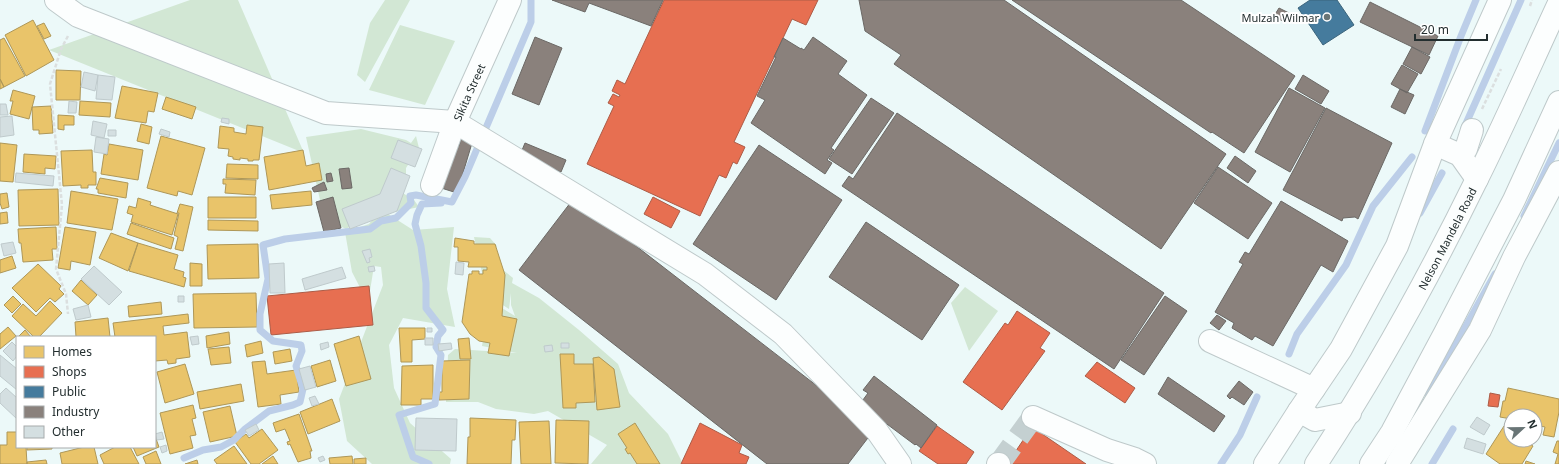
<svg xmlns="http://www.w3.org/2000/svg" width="1559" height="464" viewBox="0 0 1559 464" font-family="'Noto Sans',sans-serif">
  <rect width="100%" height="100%" fill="#ecf9f9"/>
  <path fill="#d2e7d4" d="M190,0H238L304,153L49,50Z
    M385,0H410L365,82L357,75L370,23Z
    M400,25L455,41L425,105L369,90Z
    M361,129L406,140L411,143L416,136L419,148L406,168V174L388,214L413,230L454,227L447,289L455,327L403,318L389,345L394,388L410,423L451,459L450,464H372L347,441L339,399L383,285L381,267L374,266L368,303L352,272L345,232L369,224L380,210L346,229L324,218L306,137Z
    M398,190L414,200L419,207L395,212L386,203Z
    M474,237L490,238L497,246L487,257L513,278L512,283L539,298L579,330L618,364L629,393L668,434L683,464H591L607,445L548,411L534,414L496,409L478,402H446L448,355L455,349L517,353L482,346L489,300L515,316L511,305V293L509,309L487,295Z
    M965,287L998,311L969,351L951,303Z"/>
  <path fill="#e9c46a" stroke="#ae9758" d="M33,20L54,60L26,76L5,35Z
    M44,23L51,36L44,39L37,26Z
    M4,38L25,76L4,87L0,79V40Z
    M56,70L81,71L80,100H56Z
    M0,79L4,87L0,89Z
    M122,86L158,93L154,112L148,111L146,123L115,118Z
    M13,90L35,96L29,119L10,114L13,101H10Z
    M166,97L196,107L192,119L162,109Z
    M80,101L111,103L110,117L79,115Z
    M51,106L53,133L39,134V130H33L32,107Z
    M58,115L74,116V125H64V130L58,129Z
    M141,124L152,127L149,144L137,141Z
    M247,125L263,127L259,160H253V161H248V159L240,158V160L233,159V157L228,156L229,149L218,148L220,126L234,128V132L246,134Z
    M161,136L205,148L192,195L178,191L177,196L147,188Z
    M0,143L17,145L13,182L0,181Z
    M109,144L143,150L138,180L101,174L104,154L107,155Z
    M92,150L93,172H96V185H88V188H81V185L63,186L61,151Z
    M303,150L306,166L319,163L322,180L269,190L264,157Z
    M24,154L56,156L55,169L45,168V174L23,172Z
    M227,164L258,165V179L226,178Z
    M100,178L128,183L126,198L98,193V189H96Z
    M223,179L256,180L255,195L225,193L226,184H223Z
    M58,189L59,225L19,226L18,190Z
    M71,191L118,199L112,230L67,223Z
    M311,191L312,205L272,209L270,195Z
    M7,193L9,207L2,209L0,203V194Z
    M208,197H256V218H208Z
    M138,198L151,202L150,205L178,214L172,235L131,222L133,215L127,213L129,206L136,208Z
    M180,204L193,207L183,251L175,249L178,237L174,235L179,213H177Z
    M7,212L8,223L0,224V213Z
    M208,220L258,221V231L208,230Z
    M131,223L174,238L171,249L127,234Z
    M56,227L57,249H52L53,260L23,262L21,243H19L18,229Z
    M65,227L96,232L90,265L71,261L70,270L58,268Z
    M111,233L138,243L128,271L99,258Z
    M455,238L474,241V244H495L505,275L502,316L517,319L509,356L488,353L490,343L479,341L470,334L462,322L469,274H472V271H479V274H483V270H487V267H468L469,262L458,261V247H454Z
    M138,243L178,255L174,269L184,272L183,277L186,278L184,287L129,271Z
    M258,244L259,278L208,279L207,245Z
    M12,256L16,268L0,273V260Z
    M190,263L202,264V286H190Z
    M38,264L61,286L59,289L64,294L55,302L50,298L36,312L12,288Z
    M81,280L97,295L88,305L72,291Z
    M256,293L257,327L194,328L193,294Z
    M13,296L21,304L12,313L4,305Z
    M50,301L62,313L39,337H34L12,316L23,304L36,316Z
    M161,302L162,314L129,317L128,306Z
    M188,314L189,323L163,326L164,335L187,332L190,357L176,359V363L168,364L167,360L155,361V337H115L113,323Z
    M108,318L110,337H76L75,322Z
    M8,327L16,336L0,349V334Z
    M399,328H425V339L412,340V362H401Z
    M25,330L31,337H18Z
    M229,332L230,344L207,348L206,336Z
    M359,336L371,379L346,386L334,344Z
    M469,338L471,359H460L458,339Z
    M261,341L263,353L247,357L245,345Z
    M229,347L231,363L211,365L208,349Z
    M290,349L292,361L275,364L273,352Z
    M560,354H574V364H593L595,402L576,403V408H563Z
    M599,357L614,369L620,407L597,410L593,358Z
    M330,360L336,381L317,387L311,366Z
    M470,360L469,399L439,400V392H442V361Z
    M265,361L267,374L296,370L299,392L280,395L281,404L258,407L252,362Z
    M185,364L194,394L165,403L157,372Z
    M433,365V399H421V405H401L402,366Z
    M241,384L244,401L200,409L197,392Z
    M1508,388L1559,399V412L1554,437L1543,435L1545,427L1535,425V416H1511V419L1500,417L1503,401H1505Z
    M332,399L340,421L308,434L300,412Z
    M193,405L196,418L192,419L196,435L190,436L193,448L170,454L160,413Z
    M230,406L237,436L210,442L203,412Z
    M299,414L312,451H310L311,458L298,462L290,444L288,445L287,442L290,441L285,429L276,432L273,423Z
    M470,418L516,420L515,440H512L511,464H467L468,437H470Z
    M556,420L589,421L588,464L555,463Z
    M549,421L551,464H521L519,422Z
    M635,423L660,464H637L630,453L628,454L625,449L627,448L618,434Z
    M1504,426L1511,431V440H1524L1533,446L1522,464H1500L1486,454Z
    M262,429L278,450L259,464H251L235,442L246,434L249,438Z
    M7,432H17V447H26L27,464H0V445H7Z
    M155,436L159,447L137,456L133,447H155Z
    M1557,441H1559V464H1555L1558,454L1553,452Z
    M234,446L247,464H217L214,460Z
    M27,447H52V449L27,450Z
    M84,447H94L98,464H62L60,453Z
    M115,447H130L139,464H104L100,455Z
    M156,451L161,464H146L143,457Z
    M273,456L278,464H262Z
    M352,456L353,464H330L329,458Z
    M366,458V464H354V459Z
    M46,460L47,464H27V462Z
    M197,460L198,464H185Z
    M1526,461L1535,464H1525Z"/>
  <path fill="#e76f51" stroke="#ac5c47" d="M664,0H818L806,25L792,19L734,142L745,147L737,164L733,162L726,178L719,175L700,216L587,164L614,106L608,103L613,94L619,97L620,95L612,91L617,80L625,84Z
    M653,197L680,211L671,228L644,214Z
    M369,286L373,325L271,335L267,296Z
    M1017,311L1050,333L1040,348L1045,351L1002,410L963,382L1005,323L1008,325Z
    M1097,362L1135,388L1125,403L1085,376Z
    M1490,393L1500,395L1498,407L1488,406Z
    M700,423L742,445L739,453L749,457L746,464H681Z
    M937,426L974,452L966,464H938L919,451Z
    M1032,427L1086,464H1007Z"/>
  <path fill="#457b9d" stroke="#3b647c" d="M1310,0H1337L1354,25L1323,45L1298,8Z"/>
  <path fill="#8a817c" stroke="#6b6865" d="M552,0H663L651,26L589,3L585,12Z
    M859,0H1004L1226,154L1161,249L894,64L901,55L865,31Z
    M1012,0H1181L1295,76L1244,153L1212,132L1211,133Z
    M1370,2L1438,36L1429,55L1360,22Z
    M1279,8L1289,13L1284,22L1274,16Z
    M535,37L562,48L539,105L512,94Z
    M813,37L847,61L838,74L867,95L831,148L834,150L827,160L832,163L825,174L751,123L765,100L757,96L776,57H774L783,38L801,49V48L804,50Z
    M1412,47L1430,57L1421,74L1403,64Z
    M1402,65L1418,74L1407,93L1391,84Z
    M1303,75L1329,91L1321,104L1295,89Z
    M1289,88L1325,108L1290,172L1255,152Z
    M1400,89L1414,95L1405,114L1391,107Z
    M871,98L894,113L852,174L829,159Z
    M1326,108L1392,143L1358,219L1355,217L1343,218L1342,221L1283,190Z
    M897,113L1164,293L1114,369L842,186L849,176L853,179Z
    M461,139L472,143L457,193L435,186L448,143L459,146Z
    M525,143L566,160L561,172L520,155Z
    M759,145L842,200L776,300L693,244Z
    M1235,156L1256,171L1248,183L1227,168Z
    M1218,167L1272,203L1248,239L1194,203Z
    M349,168L352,188L342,189L339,169Z
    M331,173L333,181L327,182L326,174Z
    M324,182L327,190L314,192L312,188Z
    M333,197L341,228L324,232L316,202Z
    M574,198L874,430L848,464H767L519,270Z
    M1281,201L1348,241L1333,272L1321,265L1273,346L1255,336L1252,340L1232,328L1234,323L1215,312L1243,264L1239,262L1245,252L1249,254Z
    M866,222L959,285L922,340L829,277Z
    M1165,296L1187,311L1144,375L1121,360Z
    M1217,315L1226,321L1219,330L1210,323Z
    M874,376L937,425L921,448L916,444L915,445L860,404L868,393L863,390Z
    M1168,377L1225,416L1214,432L1158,394Z
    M1239,381L1253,392L1244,405L1232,397L1230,399L1227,396Z"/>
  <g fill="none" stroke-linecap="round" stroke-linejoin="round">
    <path stroke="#bccee8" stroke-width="7" d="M1464,128L1521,0
      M1425,131L1461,36L1476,0
      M1420,213L1442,173
      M1524,216L1559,143
      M1289,354L1297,334L1346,265L1373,206L1412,157
      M1428,394L1495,274
      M184,458L203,450L221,447L234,440L245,429L269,411L293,405L300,402L303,389L296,366L302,351L301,345L273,341L260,330V314L268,279L263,245L285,239L370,229L381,221L396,218L411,203L410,196L416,195L452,202L465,177L531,22V0
      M429,464L413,457L399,415L435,404L441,355L436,347L438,336L443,330L426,308V283L421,246L415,224L417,215L422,204L441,203
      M1221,464L1240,435L1257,397
      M1432,464L1453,429"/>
  </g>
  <path fill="#d4dfe1" stroke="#bfcacc" d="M84,72L98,75L95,91L81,87Z
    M98,75L115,77L112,100L96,99Z
    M69,101L77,102L76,113H68Z
    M0,104H6L8,115H0Z
    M12,116L14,135L0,137V117Z
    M222,118L229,119V124L221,122Z
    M93,121L107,124L104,138L91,135Z
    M161,129L170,132L169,137L159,134Z
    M108,130H116V136H108Z
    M96,137L109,139L107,154L94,152Z
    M398,140L422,149L415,167L391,158Z
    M391,168L410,176L397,211L350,229L342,209L380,194Z
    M16,173L54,176L53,186L15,182Z
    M13,242L16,253L4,256L1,244Z
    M370,249L372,257L369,258L370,262L367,263L362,251Z
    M456,262L464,263L463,275L455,274Z
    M284,263L285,293H270L269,264Z
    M94,266L122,292L109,305L81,279Z
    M374,266L375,271L369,272L368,267Z
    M342,267L346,278L305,290L302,279Z
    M178,296H184V302H178Z
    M88,305L91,317L76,320L73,309Z
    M427,328H432V332H427Z
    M198,336L199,344L192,345L190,337Z
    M425,338H433V345H425Z
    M12,342L17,347V356L13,361L3,351Z
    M328,342L329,347L321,350L320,344Z
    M451,343L452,349L439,351L438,344Z
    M561,343H569V348H561Z
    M552,345L553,351L545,352L544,346Z
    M0,355L17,369V390L0,376Z
    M310,366L316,387L305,390L299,369Z
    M6,388L17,398V419L0,403V394Z
    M315,396L319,404L312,406L309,398Z
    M1477,417L1490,425L1484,435L1470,427Z
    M416,418L457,419L456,451L415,450Z
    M256,424L259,430L249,436L245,430Z
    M162,432L164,439L157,440L155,434Z
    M1467,438L1486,444L1483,454L1464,448Z
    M166,445L167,451L162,453L160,447Z
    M323,456L325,460L320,462L318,458Z"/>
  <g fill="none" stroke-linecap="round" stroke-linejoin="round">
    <path stroke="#c4d0d1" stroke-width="22" stroke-dasharray="22 11" stroke-linecap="butt" d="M999,464L1033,417"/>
    <g stroke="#bec9ca" stroke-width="24">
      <g id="minor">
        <path d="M56,0L78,16L326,113L455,122L705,274L783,334L877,431L900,464"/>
        <path d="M1435,144L1460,155L1477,179"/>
        <path d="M1460,155L1466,149L1472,130"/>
        <path id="s1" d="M432,185L455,122L510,0"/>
        <path d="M1210,341L1314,389"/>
        <path d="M1299,411L1315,420L1350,413"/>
        <path d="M1033,417L1107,450L1135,459L1145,464"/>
        <path d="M998,464H999"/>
        <path d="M1265,464L1299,411L1341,349L1397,246L1435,144L1500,0"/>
        <path d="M1397,464L1480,330L1514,257L1559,172"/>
      </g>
    </g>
    <g stroke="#bec9ca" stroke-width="24">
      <g id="major">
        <path id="s2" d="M1316,464C1376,373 1429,277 1477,179C1506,121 1532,61 1559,3"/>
        <path d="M1371,464L1392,432L1445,333L1514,200L1559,102"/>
      </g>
    </g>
    <path stroke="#dbdfdf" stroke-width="2.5" stroke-dasharray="4 2" stroke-linecap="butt" d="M1530,6L1532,0
      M68,36L61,49L50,84L62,205L56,269L66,294L68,314
      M1482,109L1501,69"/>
    <use href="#minor" stroke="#fcfefe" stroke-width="22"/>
    <use href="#major" stroke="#fcfefe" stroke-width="22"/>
  </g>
  <circle fill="#697576" stroke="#fff" stroke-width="1.5" cx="1327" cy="17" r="4"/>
  <g text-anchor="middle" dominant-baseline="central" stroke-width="4" stroke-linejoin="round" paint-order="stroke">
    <g font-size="11" fill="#232e2f" stroke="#fff" text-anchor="end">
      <text x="1319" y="17">Mulzah Wilmar</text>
    </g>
    <g font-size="11" fill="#232e2f" stroke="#fff">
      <text stroke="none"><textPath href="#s1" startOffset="100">Sikita Street</textPath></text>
      <text stroke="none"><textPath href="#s2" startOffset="261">Nelson Mandela Road</textPath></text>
    </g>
  </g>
  <rect x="16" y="336" width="140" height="112" fill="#ffffff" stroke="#a7abac"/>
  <rect x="24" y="346" width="20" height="12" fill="#e9c46a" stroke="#a7abac"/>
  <text x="52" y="356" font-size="12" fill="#232e2f">Homes</text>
  <rect x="24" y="366" width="20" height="12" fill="#e76f51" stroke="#a7abac"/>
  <text x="52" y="376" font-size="12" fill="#232e2f">Shops</text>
  <rect x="24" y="386" width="20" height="12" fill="#457b9d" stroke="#a7abac"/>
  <text x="52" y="396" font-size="12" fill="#232e2f">Public</text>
  <rect x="24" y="406" width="20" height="12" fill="#8a817c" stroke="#a7abac"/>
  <text x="52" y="416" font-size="12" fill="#232e2f">Industry</text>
  <rect x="24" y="426" width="20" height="12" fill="#d4dfe1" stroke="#a7abac"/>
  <text x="52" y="436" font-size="12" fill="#232e2f">Other</text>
  <g transform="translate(1523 428) rotate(68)"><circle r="19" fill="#ffffff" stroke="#a7abac"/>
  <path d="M0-3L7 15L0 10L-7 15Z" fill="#697576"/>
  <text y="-6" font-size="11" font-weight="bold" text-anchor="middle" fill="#232e2f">N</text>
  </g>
  <path d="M1415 34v6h72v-6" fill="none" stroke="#232e2f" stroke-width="2"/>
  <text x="1421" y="34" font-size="12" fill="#232e2f" stroke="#ffffff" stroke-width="3" paint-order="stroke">20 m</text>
</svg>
